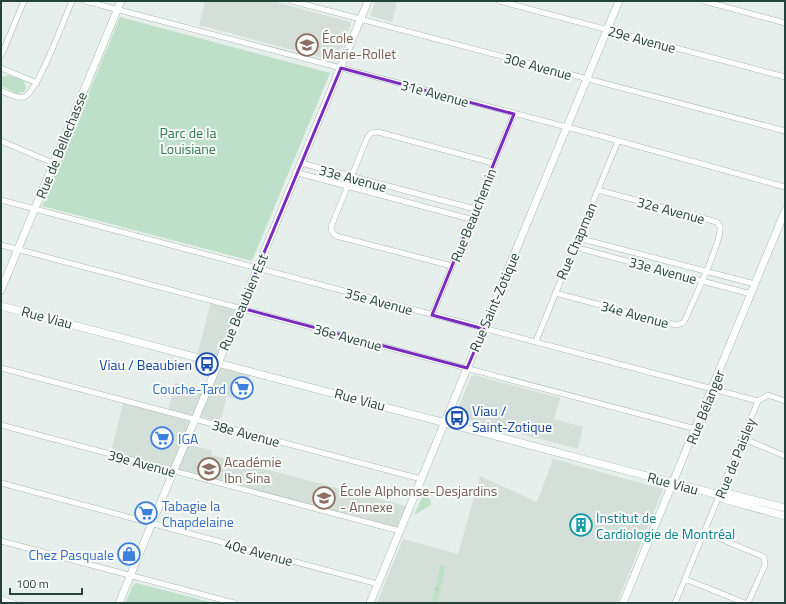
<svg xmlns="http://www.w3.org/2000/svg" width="786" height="604" viewBox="0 0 786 604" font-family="'Titillium Web',sans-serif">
  <defs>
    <pattern id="forest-crowns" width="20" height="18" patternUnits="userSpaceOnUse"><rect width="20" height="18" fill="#bfe0c8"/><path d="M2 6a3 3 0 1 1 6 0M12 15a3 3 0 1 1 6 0" fill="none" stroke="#a4c1ad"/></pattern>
  </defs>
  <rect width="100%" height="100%" fill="#e6efeb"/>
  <path fill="#d4dfda" d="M205,1H272L350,22L351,24L337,60L334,61L199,25Z
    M375,1H397L392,22L370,16Z
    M211,302L238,310L222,362L251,371L243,401L227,396L220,422L198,416L185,444L212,450L211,455L410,507L400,531L110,455L124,400L168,412L175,383L204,390L214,361L197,356Z
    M474,375L560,398L554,419L583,427L578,449L457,417L456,414L471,377Z
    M553,459L663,489L617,603H377L403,539L458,554L480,476L537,502Z"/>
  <path fill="#bfe0c8" d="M120,17L330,73L252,261L42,206Z
    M9,75L24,81L26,88L24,92L17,93L1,86L2,77Z
    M425,491L431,501V505L414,515Z
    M136,583L214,603H125L133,585Z"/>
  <path fill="url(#forest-crowns)" d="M441,565L446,566L437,603H431Z"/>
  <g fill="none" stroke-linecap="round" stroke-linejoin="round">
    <g stroke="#a8b8b2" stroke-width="6">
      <path id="street" d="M85,1L601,136L785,187
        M292,1L785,131
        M499,1L785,77
        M704,1L785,23
        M1,56L24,1
        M1,68L37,83
        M1,91C8,93 17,99 24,97C37,94 65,17 72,1
        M1,141L53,163
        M301,163L475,209
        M298,173L470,219
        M1,200L758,401
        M578,238L755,284
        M1,245L696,429
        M574,247L751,294
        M452,266L336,236L332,232L331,227L367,138L371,133L378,132L493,163
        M555,293L676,325L683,323L685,320C692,303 723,240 720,226L717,222L598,190
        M432,315L514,114
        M536,341L618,141
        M1,368L421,479
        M1,425L400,531
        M742,438L785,456
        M1,483L378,584
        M704,532L764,557L765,565L748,603
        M1,541L234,603
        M685,579L745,603
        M1,599L14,603
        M675,603L758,401L768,395L785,401"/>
    </g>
    <g stroke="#a4bbb3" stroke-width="8">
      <path id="secondary" d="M1,290L121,1
        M1,306L719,495
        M719,495L723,499L785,516
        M719,495L727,493L785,508
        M119,603L368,1
        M370,603L619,1
        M623,603L785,211"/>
    </g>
    <use href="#street" stroke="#fff" stroke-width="5"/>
    <use href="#secondary" stroke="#fff" stroke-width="7"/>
  </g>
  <path fill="none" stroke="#7b2cbf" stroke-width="3" stroke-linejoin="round" d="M341,68L514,114L432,315L484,329L467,368L241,308Z"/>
  <defs>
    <g id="school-ring" transform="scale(1.15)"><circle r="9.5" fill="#f7fbf9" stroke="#8d6e63" stroke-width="1.5"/><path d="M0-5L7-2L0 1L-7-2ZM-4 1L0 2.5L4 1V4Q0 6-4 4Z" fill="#8d6e63"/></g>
    <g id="bus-ring" transform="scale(1.15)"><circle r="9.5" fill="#f7fbf9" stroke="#1a4fb4" stroke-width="1.5"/><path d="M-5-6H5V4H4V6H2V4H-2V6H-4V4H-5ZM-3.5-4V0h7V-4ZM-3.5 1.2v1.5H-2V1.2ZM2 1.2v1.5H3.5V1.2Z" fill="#1a4fb4"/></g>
    <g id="supermarket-ring" transform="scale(1.15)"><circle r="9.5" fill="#f7fbf9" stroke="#3f7fe0" stroke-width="1.5"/><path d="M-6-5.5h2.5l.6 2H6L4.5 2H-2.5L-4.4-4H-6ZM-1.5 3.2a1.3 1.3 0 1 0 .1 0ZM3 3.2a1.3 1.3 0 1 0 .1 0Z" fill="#3f7fe0"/></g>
    <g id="building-ring" transform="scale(1.15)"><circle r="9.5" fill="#f7fbf9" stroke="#0f9aa8" stroke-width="1.5"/><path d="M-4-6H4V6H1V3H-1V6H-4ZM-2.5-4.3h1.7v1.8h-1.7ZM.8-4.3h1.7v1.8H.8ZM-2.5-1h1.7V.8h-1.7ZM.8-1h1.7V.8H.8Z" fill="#0f9aa8"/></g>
    <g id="shop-ring" transform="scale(1.15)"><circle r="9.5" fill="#f7fbf9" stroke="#3f7fe0" stroke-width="1.5"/><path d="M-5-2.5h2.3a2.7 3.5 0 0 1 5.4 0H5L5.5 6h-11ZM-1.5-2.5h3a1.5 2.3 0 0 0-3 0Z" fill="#3f7fe0"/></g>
  </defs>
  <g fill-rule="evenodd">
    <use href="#school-ring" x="307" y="45"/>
    <use href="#bus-ring" x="207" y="364"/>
    <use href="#supermarket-ring" x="242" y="388"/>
    <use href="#bus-ring" x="457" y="418"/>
    <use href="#supermarket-ring" x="162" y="438"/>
    <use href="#school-ring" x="209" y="469"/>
    <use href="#school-ring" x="324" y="498"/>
    <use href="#supermarket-ring" x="146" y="513"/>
    <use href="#building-ring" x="581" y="525"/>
    <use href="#shop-ring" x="129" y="554"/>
  </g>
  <g text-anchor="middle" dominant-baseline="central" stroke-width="4" stroke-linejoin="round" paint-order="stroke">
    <g font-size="14" fill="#785e54" stroke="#f7fbf9" text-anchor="start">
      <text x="322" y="37">École<tspan x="322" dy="16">Marie-Rollet</tspan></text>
      <text x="224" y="461">Académie<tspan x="224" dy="16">Ibn Sina</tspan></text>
      <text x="340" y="490">École Alphonse-Desjardins<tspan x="340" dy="16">- Annexe</tspan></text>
    </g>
    <g font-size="14" fill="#24423a" stroke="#f7fbf9">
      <text transform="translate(642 39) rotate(15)">29e Avenue</text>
      <text transform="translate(538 66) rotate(15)">30e Avenue</text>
      <text transform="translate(435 93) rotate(15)">31e Avenue</text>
      <text transform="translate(61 145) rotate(-68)">Rue de Bellechasse</text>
      <text transform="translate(353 178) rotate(15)">33e Avenue</text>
      <text transform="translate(671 210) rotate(15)">32e Avenue</text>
      <text transform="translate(473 215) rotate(-68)">Rue Beauchemin</text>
      <text transform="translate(576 241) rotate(-67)">Rue Chapman</text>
      <text transform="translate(663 270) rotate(15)">33e Avenue</text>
      <text transform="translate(379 301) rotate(15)">35e Avenue</text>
      <text transform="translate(243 302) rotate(-67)">Rue Beaubien Est</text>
      <text transform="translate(494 302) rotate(-67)">Rue Saint-Zotique</text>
      <text transform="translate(635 314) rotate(15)">34e Avenue</text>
      <text transform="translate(47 317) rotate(15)">Rue Viau</text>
      <text transform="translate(348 337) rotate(15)">36e Avenue</text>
      <text transform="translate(360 399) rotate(15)">Rue Viau</text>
      <text transform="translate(705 407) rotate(-68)">Rue Bélanger</text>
      <text transform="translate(246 433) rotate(15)">38e Avenue</text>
      <text transform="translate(735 458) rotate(-68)">Rue de Paisley</text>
      <text transform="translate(142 463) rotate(15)">39e Avenue</text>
      <text transform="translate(673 483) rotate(15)">Rue Viau</text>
      <text transform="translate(259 552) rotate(15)">40e Avenue</text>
    </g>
    <g font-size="14" fill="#2d7a4b" stroke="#f7fbf9">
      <text x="188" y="132">Parc de la<tspan x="188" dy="16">Louisiane</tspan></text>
    </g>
    <g font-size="14" fill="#164399" stroke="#f7fbf9" text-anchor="end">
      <text x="192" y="364">Viau / Beaubien</text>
      <text x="472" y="410" text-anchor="start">Viau /<tspan x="472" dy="16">Saint-Zotique</tspan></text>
    </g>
    <g font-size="14" fill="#366cbe" stroke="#f7fbf9" text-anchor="end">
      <text x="226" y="388">Couche-Tard</text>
      <text x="178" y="438" text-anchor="start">IGA</text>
      <text x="162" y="505" text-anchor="start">Tabagie la<tspan x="162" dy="16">Chapdelaine</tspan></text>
      <text x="114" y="554">Chez Pasquale</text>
    </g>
    <g font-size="14" fill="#0d838f" stroke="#f7fbf9" text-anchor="start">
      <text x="596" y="517">Institut de<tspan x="596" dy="16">Cardiologie de Montréal</tspan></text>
    </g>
  </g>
  <rect width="786" height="604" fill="none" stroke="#24423a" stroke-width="4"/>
  <path d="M10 588v6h72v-6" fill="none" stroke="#24423a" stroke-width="2"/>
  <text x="16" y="588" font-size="12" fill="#24423a" stroke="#f7fbf9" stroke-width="3" paint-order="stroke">100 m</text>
</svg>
